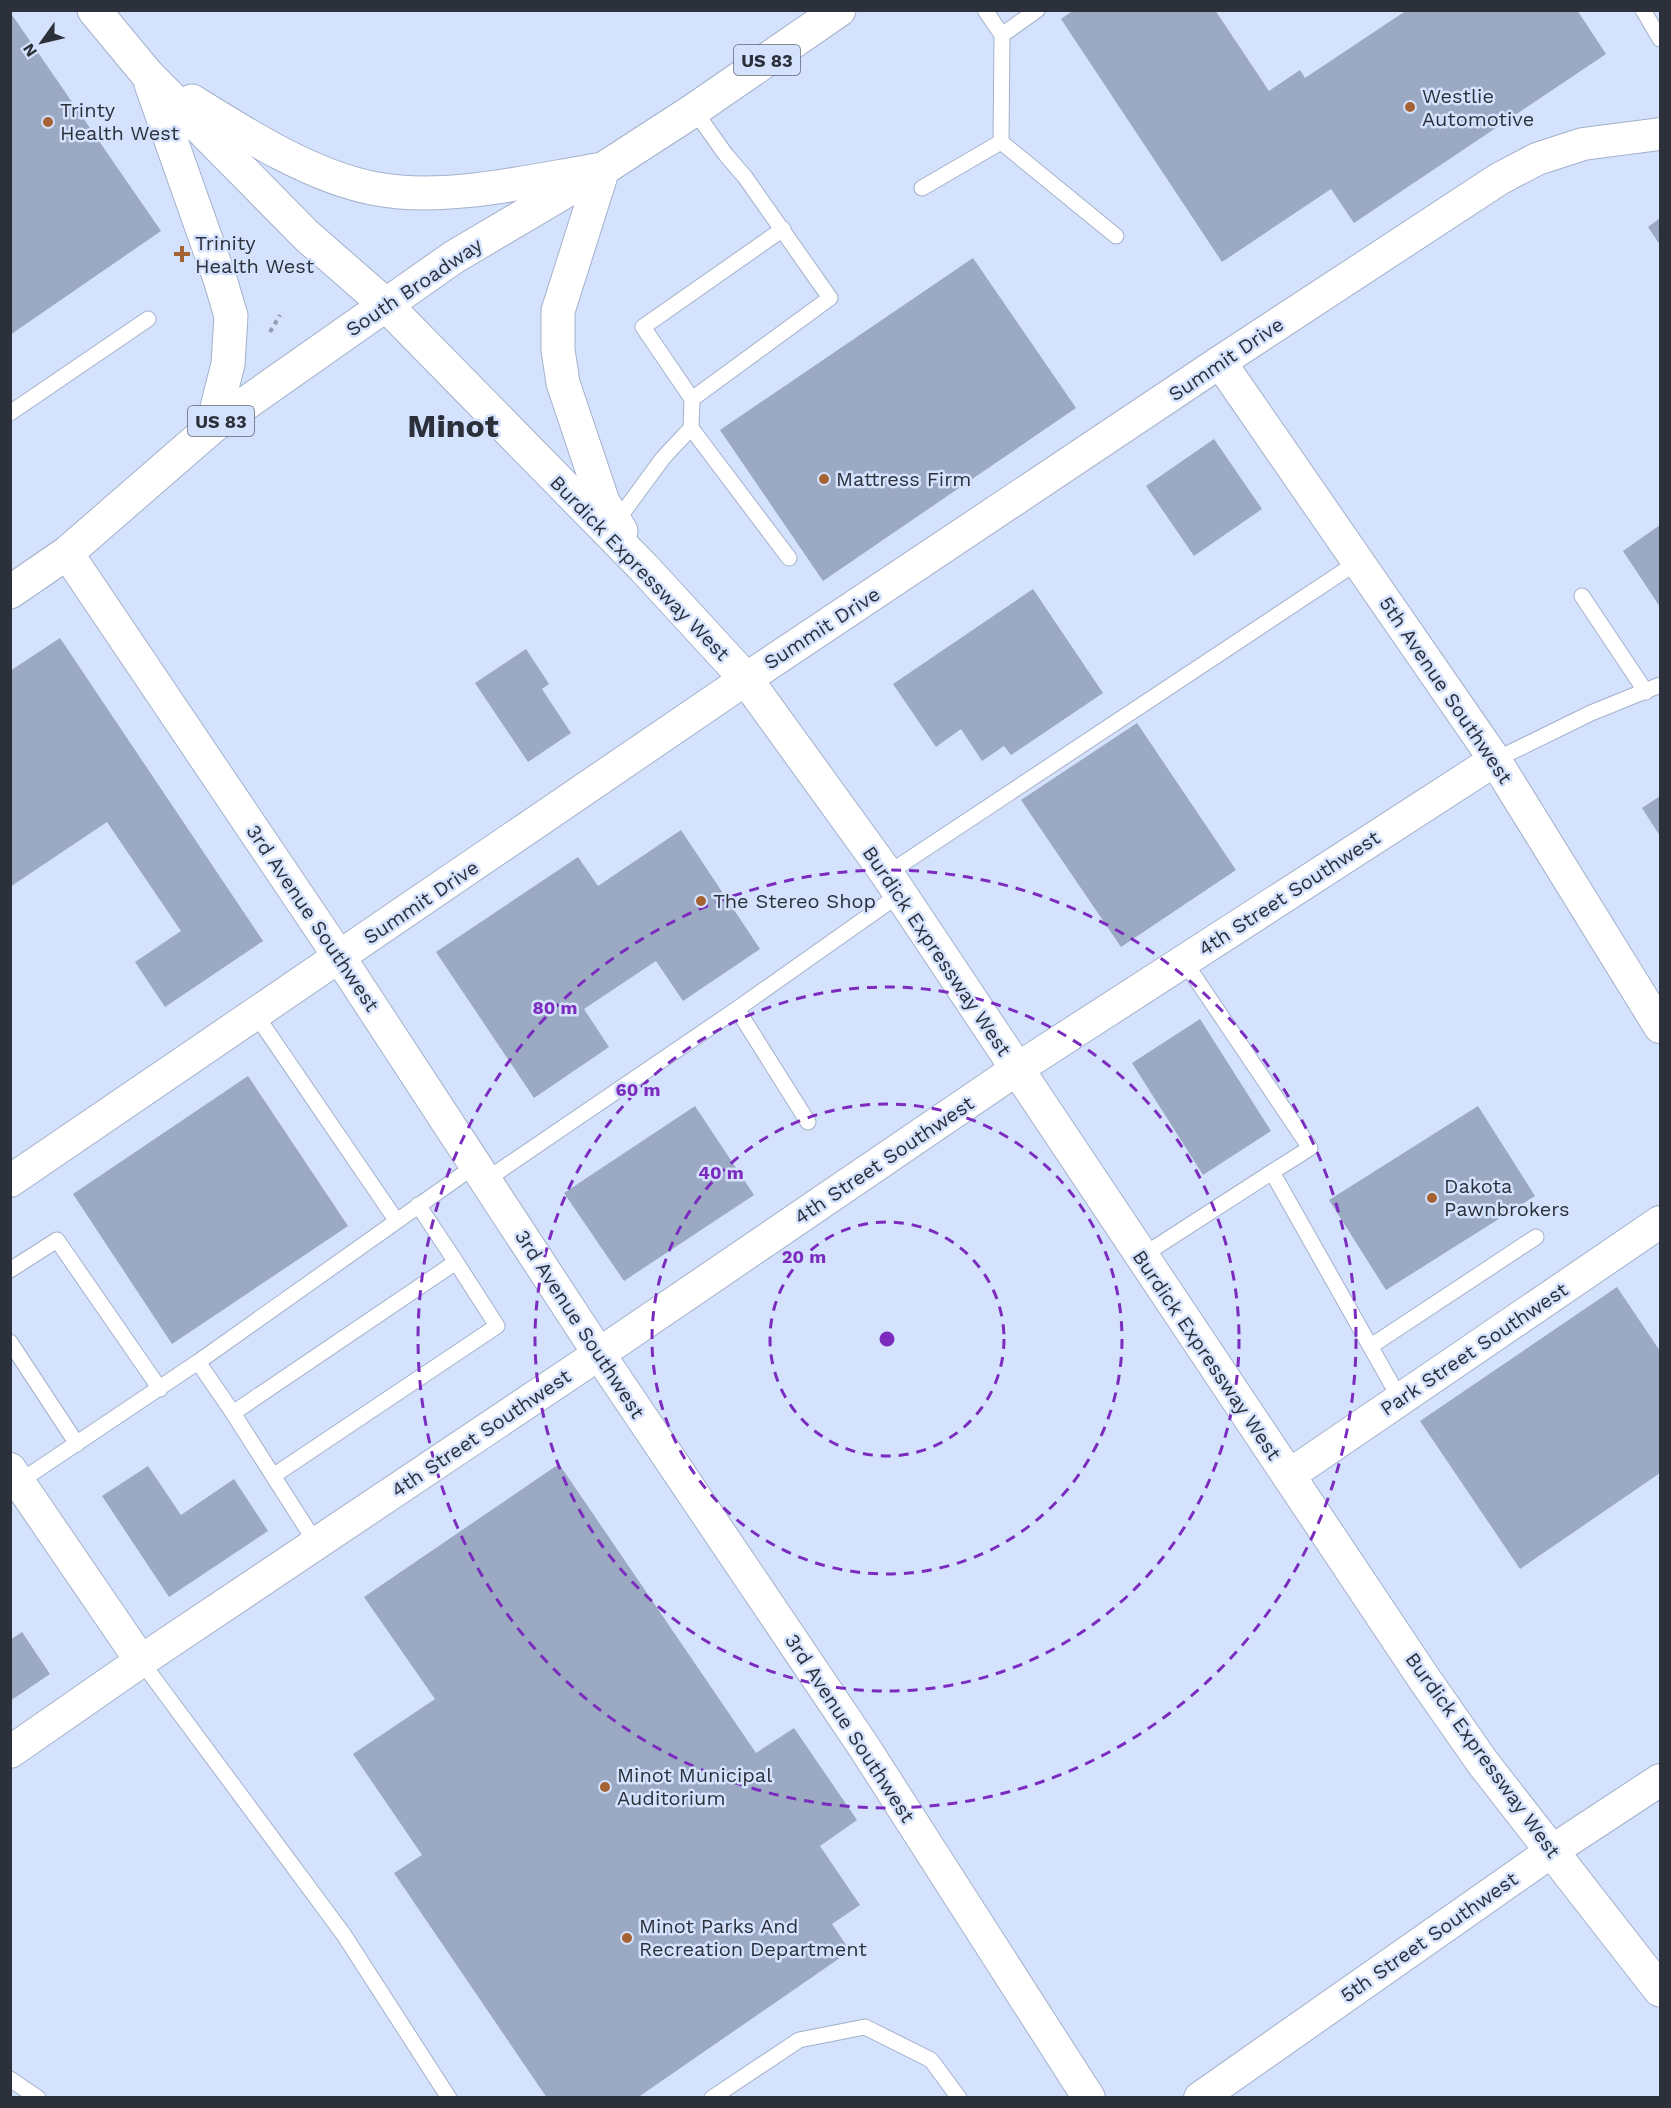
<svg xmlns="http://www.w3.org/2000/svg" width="1671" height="2108" viewBox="0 0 1671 2108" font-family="'Work Sans',sans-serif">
  <rect width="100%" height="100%" fill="#d4e2fd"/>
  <path fill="#9ca9c3" d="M1074,10H1215L1269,91L1300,70L1305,78L1407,10H1577L1606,54L1354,223L1331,189L1222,262L1061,19Z
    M10,12L161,231L10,335Z
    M1660,218V245L1648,227Z
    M973,258L1076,408L823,581L720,430Z
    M1214,439L1262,509L1194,556L1146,486Z
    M1660,525V607L1623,551Z
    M1033,589L1103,693L1011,755L1004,746L982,761L961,729L936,747L893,684Z
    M60,638L263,941L165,1007L135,962L181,931L107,822L10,887V671Z
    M526,649L549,684L542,689L571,733L528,762L475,683Z
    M1137,723L1236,870L1121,947L1021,800Z
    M1660,796V836L1642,808Z
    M681,830L760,949L683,1001L656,961L584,1009L609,1047L534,1098L436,952L578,857L598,886Z
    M1200,1019L1271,1131L1203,1175L1132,1063Z
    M248,1076L348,1226L172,1344L73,1194Z
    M695,1106L754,1195L624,1281L564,1193Z
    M1478,1106L1535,1196L1386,1290L1329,1200Z
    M1617,1287L1660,1351V1473L1520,1569L1420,1421Z
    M559,1464L756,1753L794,1728L857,1820L820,1846L860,1905L832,1924L850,1951L637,2098H547L394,1873L422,1855L353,1754L435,1699L364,1597Z
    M148,1466L181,1515L234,1479L268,1531L169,1597L102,1496Z
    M22,1632L50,1674L10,1701V1640Z"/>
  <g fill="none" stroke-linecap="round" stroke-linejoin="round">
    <g stroke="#a3b1cb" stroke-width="17">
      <path id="lane" d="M985,10L1002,35L1001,142L1116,236
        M1643,10L1660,39
        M1002,35L1037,10
        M922,188L1001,142
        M692,399L830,298L745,177L726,155L694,110
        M10,413L148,319
        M691,428L789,558
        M616,522L663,458L691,428L692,399L643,327L783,229
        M1582,596L1646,692
        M1495,760L1591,713L1660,685
        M887,874L1359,561
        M1184,961L1310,1148L1272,1172
        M737,1009L808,1122
        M256,1015L396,1220
        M486,1180L737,1009L900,894
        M418,1205L456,1262
        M1142,1256L1272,1172L1400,1399
        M10,1270L57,1240L160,1389
        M10,1342L77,1444
        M1371,1346L1536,1237
        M233,1413L456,1262L497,1326L273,1476
        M19,1482L198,1362
        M316,1543L233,1413L198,1362L476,1165
        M141,1661L344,1935L449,2098
        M10,2079L38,2098
        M712,2098L799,2040L865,2027L931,2060L959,2098"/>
    </g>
    <g stroke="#a3b1cb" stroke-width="34">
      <path id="street" d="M1220,362L1495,760L1660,1027
        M67,553L340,958L599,1354L864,1747L1089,2098
        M10,1181L746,679L1220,362L1499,179L1537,159L1583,144L1660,134
        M10,1469L141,1661
        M1288,1476L1660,1222
        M10,1752L141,1661L599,1354L1017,1069L1495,760
        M1200,2098L1552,1851L1660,1780"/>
    </g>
    <g stroke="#a3b1cb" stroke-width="35">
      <path id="primary" d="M94,10L147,74L307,236L386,305L644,568L746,679L887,874L1425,1680L1483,1763L1660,1990
        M151,84L220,279L231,316L228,364L212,427
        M192,101C246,135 314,178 377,189C447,202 534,180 603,169L558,311V350L563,383L603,502L621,531
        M10,592L67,553L212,427L454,257L603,169L694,110L839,10"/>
    </g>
    <path stroke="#939eb2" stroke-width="4" stroke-dasharray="4.5 4.5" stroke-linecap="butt" d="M270,332L280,315"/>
    <use href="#lane" stroke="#fff" stroke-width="15"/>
    <use href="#street" stroke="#fff" stroke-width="32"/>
    <use href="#primary" stroke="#fff" stroke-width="33"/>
  </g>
  <g fill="none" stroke="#7b2cbf" stroke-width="3" stroke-dasharray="10 8">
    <circle cx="887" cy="1339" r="117"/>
    <circle cx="887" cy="1339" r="235"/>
    <circle cx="887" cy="1339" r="352"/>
    <circle cx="887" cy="1339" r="469"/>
  </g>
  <g fill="#a56232" stroke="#d4e2fd" stroke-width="2">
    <circle cx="1410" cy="107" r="6"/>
    <circle cx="48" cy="122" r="6"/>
    <path d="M179 245h6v6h6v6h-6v6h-6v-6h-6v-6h6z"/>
    <circle cx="824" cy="479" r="6"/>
    <circle cx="701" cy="901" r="6"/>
    <circle cx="1432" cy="1198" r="6"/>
    <circle cx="605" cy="1787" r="6"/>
    <circle cx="627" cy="1938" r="6"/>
  </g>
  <g text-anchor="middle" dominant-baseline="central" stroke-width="5" stroke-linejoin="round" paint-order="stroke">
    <g fill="#d4e2fd" stroke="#5e6575" stroke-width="1.5">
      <rect x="734" y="45" width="66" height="30" rx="4.5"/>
      <rect x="188" y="406" width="66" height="30" rx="4.5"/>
    </g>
    <g font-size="18" font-weight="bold" fill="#2b303b">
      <text x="767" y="60">US 83</text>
      <text x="221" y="421">US 83</text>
    </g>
    <g font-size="20" fill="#2b303b" stroke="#d4e2fd" text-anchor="start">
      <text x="1422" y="96">Westlie<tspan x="1422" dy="23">Automotive</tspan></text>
      <text x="60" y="110">Trinty<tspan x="60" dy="23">Health West</tspan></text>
      <text x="195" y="243">Trinity<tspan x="195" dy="23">Health West</tspan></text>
      <text x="836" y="479">Mattress Firm</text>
      <text x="713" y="901">The Stereo Shop</text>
      <text x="1444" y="1186">Dakota<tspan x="1444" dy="23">Pawnbrokers</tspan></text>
      <text x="617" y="1775">Minot Municipal<tspan x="617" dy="23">Auditorium</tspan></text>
      <text x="639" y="1926">Minot Parks And<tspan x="639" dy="23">Recreation Department</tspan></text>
    </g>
    <g font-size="20" fill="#2b303b" stroke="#d4e2fd">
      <text transform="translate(414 287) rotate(-34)">South Broadway</text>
      <text transform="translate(1226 359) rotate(-34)">Summit Drive</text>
      <text transform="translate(640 568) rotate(46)">Burdick Expressway West</text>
      <text transform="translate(822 628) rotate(-33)">Summit Drive</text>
      <text transform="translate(1446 690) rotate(56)">5th Avenue Southwest</text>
      <text transform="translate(1289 893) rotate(-33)">4th Street Southwest</text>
      <text transform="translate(421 902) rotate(-34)">Summit Drive</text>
      <text transform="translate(313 918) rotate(56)">3rd Avenue Southwest</text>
      <text transform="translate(937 951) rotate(56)">Burdick Expressway West</text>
      <text transform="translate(884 1160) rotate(-34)">4th Street Southwest</text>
      <text transform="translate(580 1324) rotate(57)">3rd Avenue Southwest</text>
      <text transform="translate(1474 1349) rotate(-34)">Park Street Southwest</text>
      <text transform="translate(1207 1355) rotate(56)">Burdick Expressway West</text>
      <text transform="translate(481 1433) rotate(-34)">4th Street Southwest</text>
      <text transform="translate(850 1728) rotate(57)">3rd Avenue Southwest</text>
      <text transform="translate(1483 1755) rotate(54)">Burdick Expressway West</text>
      <text transform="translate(1429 1937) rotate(-35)">5th Street Southwest</text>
    </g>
    <g font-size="32" font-weight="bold" fill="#2b303b" stroke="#d4e2fd">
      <text x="453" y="426">Minot</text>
    </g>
  </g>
  <circle cx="887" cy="1339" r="9" fill="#7b2cbf" stroke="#d4e2fd" stroke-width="3"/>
  <g font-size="18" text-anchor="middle" font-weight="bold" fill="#7b2cbf" stroke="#d4e2fd" stroke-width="5" stroke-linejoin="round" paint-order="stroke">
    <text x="555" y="1014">80 m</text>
    <text x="638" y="1096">60 m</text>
    <text x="721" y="1179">40 m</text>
    <text x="804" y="1263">20 m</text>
  </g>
  <rect width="1671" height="2108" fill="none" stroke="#2b303b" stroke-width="24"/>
  <g transform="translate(42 42) rotate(236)" stroke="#d4e2fd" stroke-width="4.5" paint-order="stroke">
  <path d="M0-4.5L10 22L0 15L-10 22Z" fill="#2b303b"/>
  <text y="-9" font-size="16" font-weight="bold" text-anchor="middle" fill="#2b303b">N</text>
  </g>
</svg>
